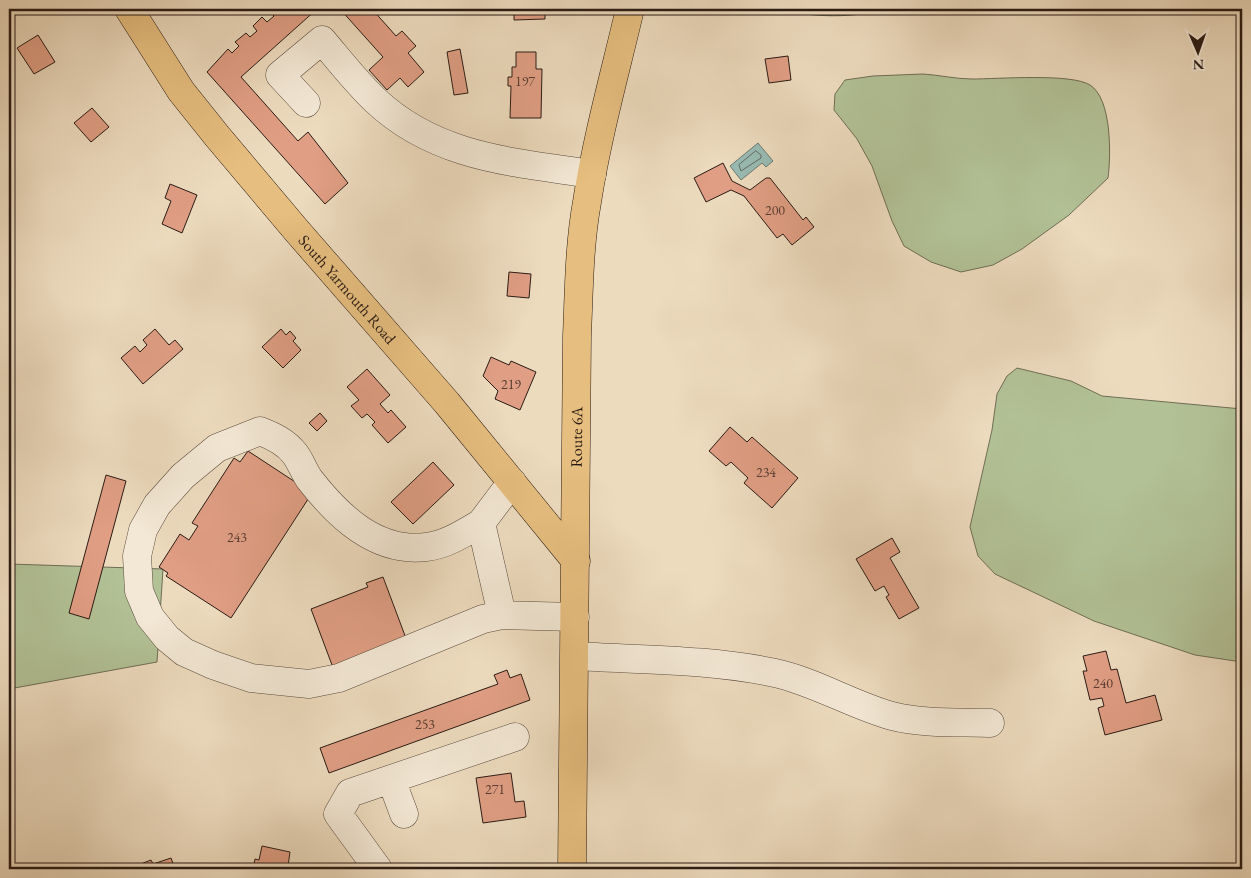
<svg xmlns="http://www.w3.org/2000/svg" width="1251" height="878" viewBox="0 0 1251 878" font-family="'EB Garamond',serif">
  <rect width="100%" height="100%" fill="#eddbbe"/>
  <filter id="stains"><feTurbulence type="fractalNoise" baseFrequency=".004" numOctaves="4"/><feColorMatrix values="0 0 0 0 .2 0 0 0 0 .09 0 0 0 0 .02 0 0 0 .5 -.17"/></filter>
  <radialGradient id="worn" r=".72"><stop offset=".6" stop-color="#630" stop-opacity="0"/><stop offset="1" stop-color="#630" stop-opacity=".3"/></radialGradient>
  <path fill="#b2c196" stroke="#6e6e55" d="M781,9H887C854,18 813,18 781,9Z
    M923,74C939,75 956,79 972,79C997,79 1071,73 1090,85C1112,99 1111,155 1108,178L1069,215L1022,249L993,265L961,272L931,262L904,246L892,221L872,166L857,139L834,110L835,94L845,80L873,76Z
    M1017,368L1071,381L1102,396L1242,409V662L1195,655L1094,621L995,574L978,556L970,527L992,430L997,394L1007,376Z
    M9,564L163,569L157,662L9,689Z"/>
  <path fill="#99bbb3" stroke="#6d7b73" d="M758,143L773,161L766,167L762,163L741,180L730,166Z"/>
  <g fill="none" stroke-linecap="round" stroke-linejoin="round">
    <path stroke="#626b64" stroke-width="1" d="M756,151L761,155V158L741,171L739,165Z"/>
  </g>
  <path fill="#e09e84" stroke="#2a1b14" d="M274,9H317L241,77L298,141L308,132L348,183L325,204L207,72L228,49L232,53L239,46L235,42L246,33L250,37L257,31L253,26L262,17L267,22L274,16L270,12Z
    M340,9H372L396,36L402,31L416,46L408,53L424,72L408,87L400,78L387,90L369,70L383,57Z
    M514,9H545V19L514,20Z
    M38,35L55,62L34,74L17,48Z
    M460,49L468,93L454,95L447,52Z
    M516,52H536V69H542L541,118H510L511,86H508V77H512V67H516Z
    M788,56L791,80L769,83L765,59Z
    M92,108L109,127L91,142L74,123Z
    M723,163L732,181L750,190L766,178H770L803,220L806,217L814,227L792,245L783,234L777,238L744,196L731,190L706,202L694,178Z
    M170,184L197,195L182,233L162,224L171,201L165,198Z
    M509,272L531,274L529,298L507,296Z
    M155,329L169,345L175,340L183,349L143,384L121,358L135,346L140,352L147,345L143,340Z
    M281,329L286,335L290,331L296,338L293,341L301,350L283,368L262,347Z
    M491,357L509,365L511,361L536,372L520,410L495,399L498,391L483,376Z
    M367,369L390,395L380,404L388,413L391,410L406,427L388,443L372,425L375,422L367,414L362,418L351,406L359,400L347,387Z
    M320,413L327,421L317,431L309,423Z
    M730,427L747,442L752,437L798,478L772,508L744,483L748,478L731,462L726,466L709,451Z
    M248,451L312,493L231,618L166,576L168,573L159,567L180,534L189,540L198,526L192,523L234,458L240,462Z
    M433,462L454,485L413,524L391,502Z
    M106,475L126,481L89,619L69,613Z
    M892,538L900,552L890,558L919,608L899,619L886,597L889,595L884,586L875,591L856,559Z
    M383,577L410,649L335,673L311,609L368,587L366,583Z
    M1106,651L1111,670L1117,669L1126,703L1155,695L1162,720L1105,735L1098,708L1104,706L1102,698L1090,700L1083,671H1087L1083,656Z
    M507,670L510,678L521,674L530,700L329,773L320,748L498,684L494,675Z
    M511,773L515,802L524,801L526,817L483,823L476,778Z
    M262,846L290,852L288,866L304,869H253L255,859L259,860Z
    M171,858L175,869H128L151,860L153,864Z"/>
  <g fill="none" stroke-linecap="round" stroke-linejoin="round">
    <g stroke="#5b4b3e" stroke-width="29">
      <path id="minor" d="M306,103L280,75L322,40C339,60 356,82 375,100C436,158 514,162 592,174
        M512,482L481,523L502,615L575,617
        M481,523C464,533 446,545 426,547C376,553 338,516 310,480C304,472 301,462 295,454C286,442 273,436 260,431L217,448L183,476L157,505L143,530L137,556L139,591L150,617L167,638L184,652L213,665L251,678L309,684L339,678L483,619L502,615
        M575,656C641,660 710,659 775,673C816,682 852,705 892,716C923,724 959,722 990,723
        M391,779L404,814
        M378,869L338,814L350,793L515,737"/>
    </g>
    <g stroke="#2a1b14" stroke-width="29">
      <g id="major">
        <path id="s1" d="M129,9L181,91L217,136L297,231L447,403L576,561"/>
        <path id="s2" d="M572,869L577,336C579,291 579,246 587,202C597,137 615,73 630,9"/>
      </g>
    </g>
    <use href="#minor" stroke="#f3e8d5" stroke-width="28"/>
    <use href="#major" stroke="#e6be7f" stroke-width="28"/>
  </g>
  <g text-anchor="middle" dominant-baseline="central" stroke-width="4.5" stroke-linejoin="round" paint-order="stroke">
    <g font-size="14" fill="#583c30">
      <text x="525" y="81">197</text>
      <text x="775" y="210">200</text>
      <text x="511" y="384">219</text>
      <text x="766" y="472">234</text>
      <text x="237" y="537">243</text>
      <text x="1103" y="683">240</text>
      <text x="425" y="724">253</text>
      <text x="495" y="789">271</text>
    </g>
    <g font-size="16" fill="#2a1b14" stroke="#f3e8d5">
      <text stroke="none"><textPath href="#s1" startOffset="356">South Yarmouth Road</textPath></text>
      <text stroke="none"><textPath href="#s2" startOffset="432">Route 6A</textPath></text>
    </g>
  </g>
  <rect width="1251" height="878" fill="none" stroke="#eddbbe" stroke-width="30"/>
  <rect x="10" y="10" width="1231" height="858" fill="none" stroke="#2a1b14" stroke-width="2.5"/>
  <rect x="15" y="15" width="1221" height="848" fill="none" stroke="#2a1b14"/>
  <g transform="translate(1198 52) rotate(178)" stroke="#f3e8d5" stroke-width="4" paint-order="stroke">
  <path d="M0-4L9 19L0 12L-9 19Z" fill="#2a1b14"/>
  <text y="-8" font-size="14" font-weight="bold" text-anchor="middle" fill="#2a1b14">N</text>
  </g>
  <rect width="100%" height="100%" filter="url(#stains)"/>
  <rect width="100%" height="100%" fill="url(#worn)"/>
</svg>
